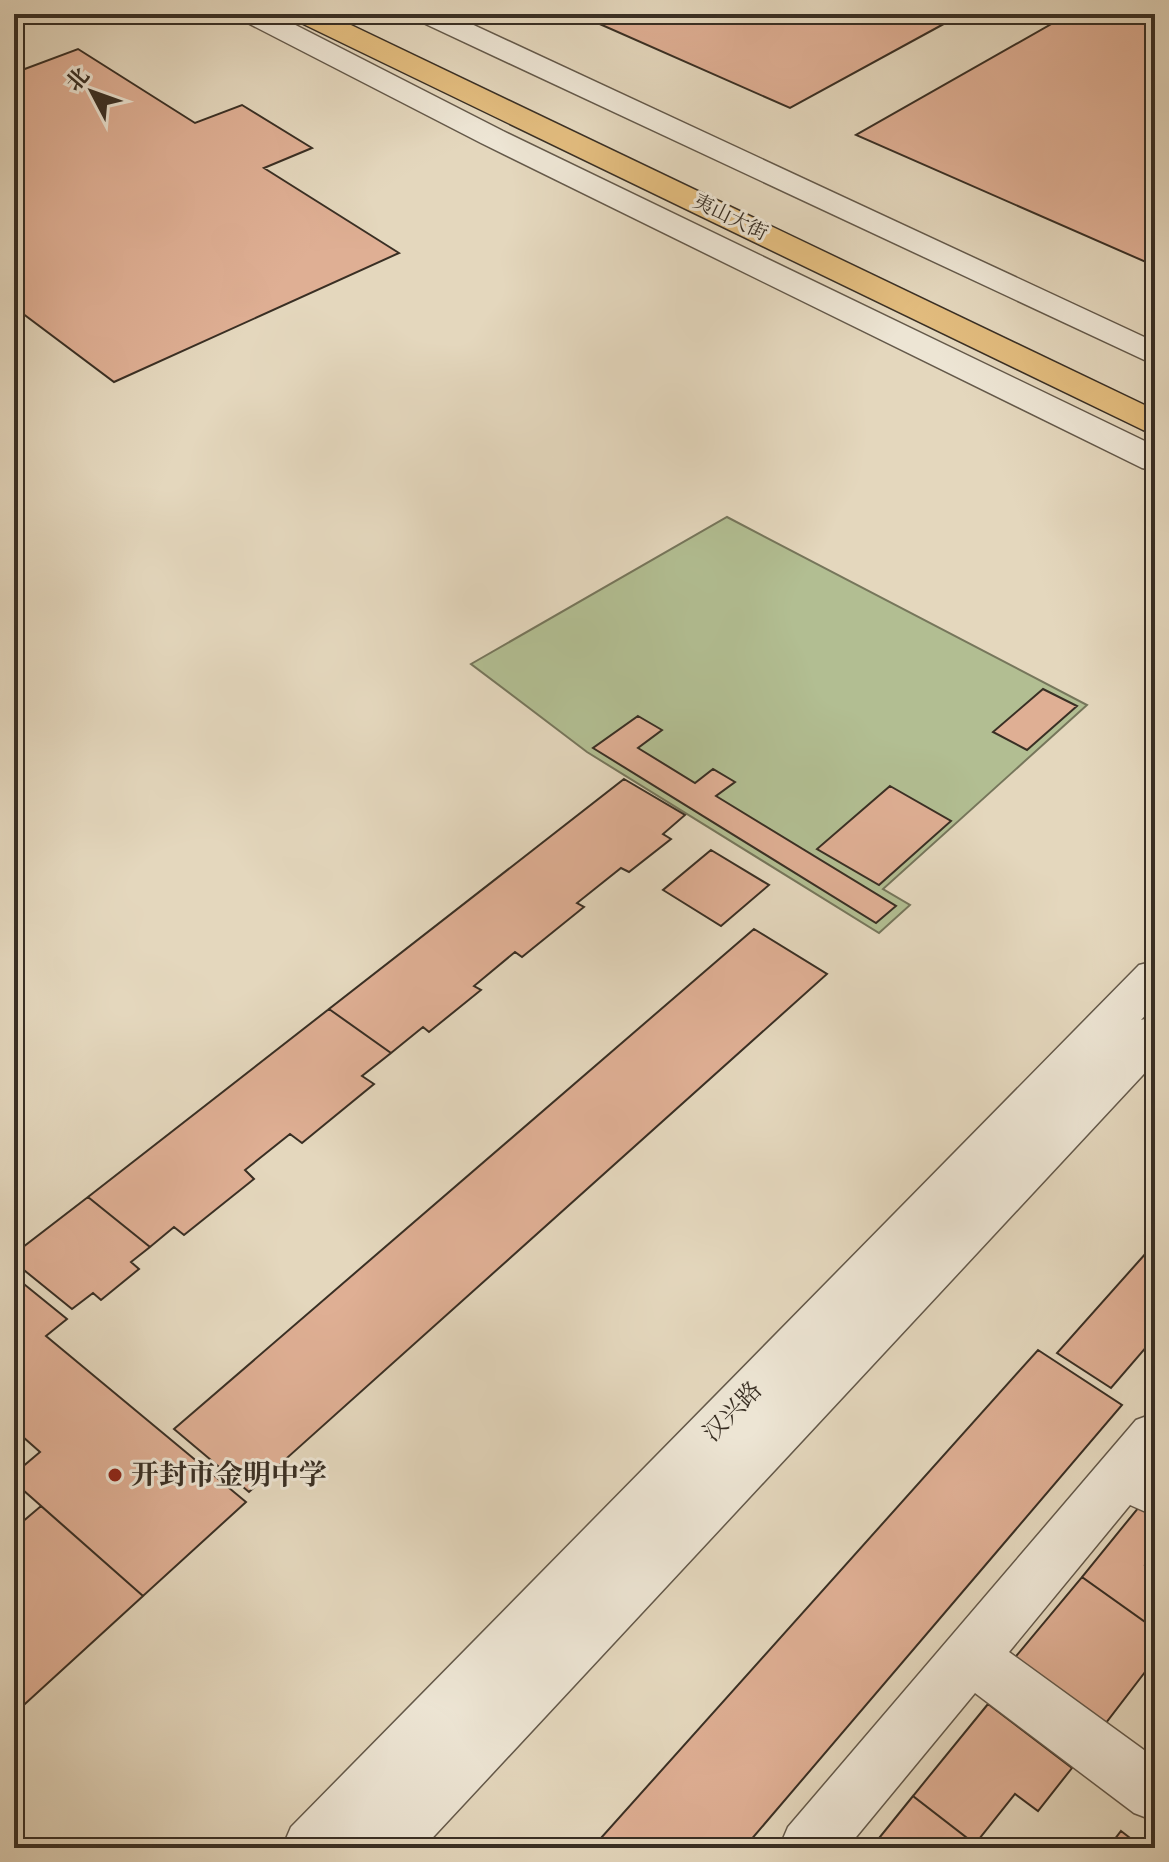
<svg xmlns="http://www.w3.org/2000/svg" width="1169" height="1862" viewBox="0 0 1169 1862" font-family="'IM FELL DW Pica','Noto Serif SC',serif">
  <rect width="100%" height="100%" fill="#e4d7bd"/>
  <filter id="stains"><feTurbulence type="fractalNoise" baseFrequency=".0025" numOctaves="4"/><feColorMatrix values="0 0 0 0 .2 0 0 0 0 .09 0 0 0 0 .02 0 0 0 .5 -.17"/></filter>
  <radialGradient id="worn" r=".72"><stop offset=".6" stop-color="#630" stop-opacity="0"/><stop offset="1" stop-color="#630" stop-opacity=".3"/></radialGradient>
  <path fill="#b2be92" stroke="#76765b" stroke-width="2" d="M727,517L1087,705L883,889L910,905L879,933L587,752L471,664Z"/>
  <path fill="#dfaf94" stroke="#392f24" stroke-width="2" d="M577,14H962L790,108Z
    M1069,14H1119L1155,28V266L856,135Z
    M78,49L195,123L242,105L312,148L264,168L399,253L114,382L14,307V73Z
    M1043,689L1077,706L1027,750L993,732Z
    M638,716L662,730L638,748L695,783L713,769L735,782L716,796L896,906L876,923L593,748Z
    M624,779L685,815L663,834L671,839L629,872L621,868L577,903L584,907L522,957L515,952L474,986L481,990L429,1032L423,1027L391,1053L329,1009Z
    M890,786L951,821L879,885L817,849Z
    M711,850L769,885L721,926L663,890Z
    M754,929L827,974L249,1492L174,1429Z
    M329,1009L391,1053L362,1076L374,1084L302,1143L290,1134L245,1170L254,1179L184,1235L174,1227L150,1247L88,1197Z
    M88,1197L150,1247L131,1262L139,1269L101,1300L93,1293L72,1309L14,1262V1254Z
    M1155,1243V1337L1111,1388L1057,1353Z
    M14,1276L67,1319L46,1336L246,1502L143,1596L14,1482V1474L40,1452L14,1429Z
    M1038,1350L1122,1405L744,1848H592Z
    M1143,1502L1155,1510V1553L1145,1565L1155,1572V1629L1082,1577Z
    M41,1506L143,1596L14,1714V1529Z
    M1082,1577L1155,1629V1659L1102,1728L1012,1661Z
    M988,1704L1072,1768L1038,1811L1015,1794L975,1844L913,1796Z
    M913,1796L975,1844L980,1848H871Z
    M1121,1831L1143,1848H1108Z"/>
  <g fill="none" stroke-linecap="round" stroke-linejoin="round">
    <g stroke="#64594a" stroke-width="3">
      <path id="minor" d="M238,14H274L503,131L1155,446V471L1142,468L481,143L242,20Z
        M413,14H450L1155,342V365L417,20Z
        M1155,961V1005L1141,1020L1155,1016V1062L423,1848H282L291,1827L1139,965Z
        M1155,1413V1516L1130,1505L1009,1652L1155,1758V1821L1134,1813L975,1693L847,1848H779L788,1827L1136,1420Z"/>
    </g>
    <g stroke="#392f24" stroke-width="3">
      <path id="major" d="M291,14H328L1155,410V434L1143,430L295,20Z"/>
    </g>
    <use href="#minor" fill="#ede5d4" fill-rule="evenodd"/>
    <use href="#major" fill="#e2bc7e" fill-rule="evenodd"/>
  </g>
  <circle fill="#8f2418" stroke="#ede5d4" stroke-width="3" cx="115" cy="1475" r="8"/>
  <g text-anchor="middle" dominant-baseline="central" stroke-width="6" stroke-linejoin="round" paint-order="stroke">
    <g font-size="20" fill="#392f24" stroke="#ede5d4">
      <text transform="translate(730 218) rotate(26)">夷山大街</text>
    </g>
    <g font-size="24" fill="#392f24" stroke="#ede5d4">
      <text transform="translate(733 1412) rotate(-46)">汉兴路</text>
    </g>
    <g font-size="28" font-weight="bold" fill="#392f24" stroke="#ede5d4" text-anchor="start">
      <text x="131" y="1475">开封市金明中学</text>
    </g>
  </g>
  <rect width="1169" height="1862" fill="none" stroke="#e4d7bd" stroke-width="48"/>
  <rect x="16" y="16" width="1137" height="1830" fill="none" stroke="#392f24" stroke-width="4"/>
  <rect x="24" y="24" width="1121" height="1814" fill="none" stroke="#392f24" stroke-width="2"/>
  <g transform="translate(92 92) rotate(311)" stroke="#ede5d4" stroke-width="6" paint-order="stroke">
  <path d="M0-6L14 30L0 20L-14 30Z" fill="#392f24"/>
  <text y="-12" font-size="22" font-weight="bold" text-anchor="middle" fill="#392f24">北</text>
  </g>
  <rect width="100%" height="100%" filter="url(#stains)"/>
  <rect width="100%" height="100%" fill="url(#worn)"/>
</svg>
